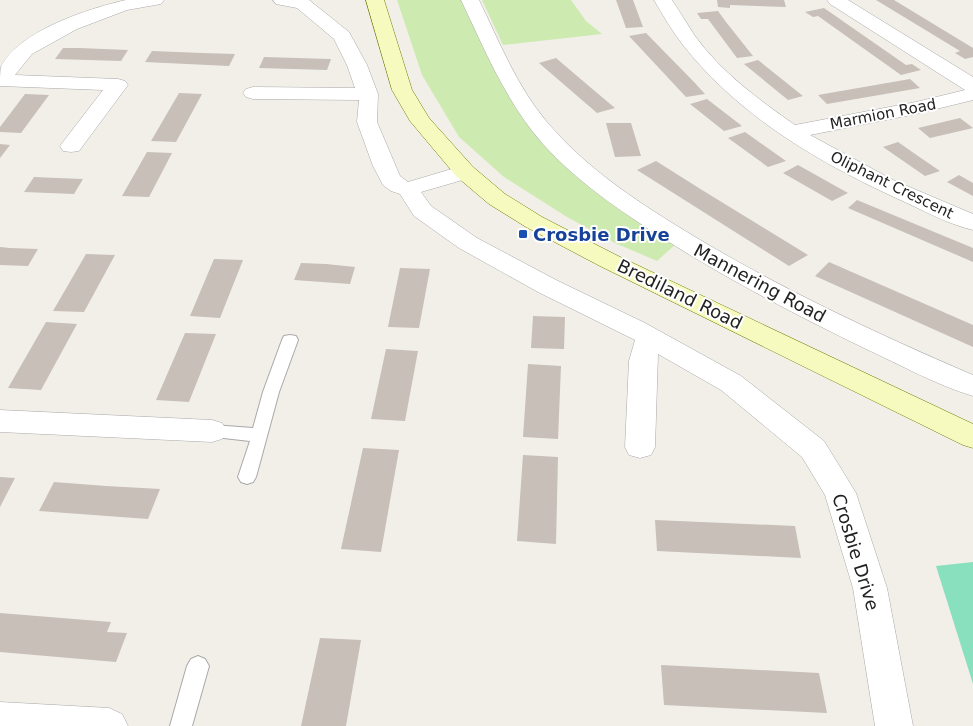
<svg xmlns="http://www.w3.org/2000/svg" width="973" height="726" viewBox="0 0 973 726" font-family="'DejaVu Sans',sans-serif">
  <rect width="100%" height="100%" fill="#f2efe9"/>
  <path fill="#cdebb0" d="M397,0H463L540,137L591,188L676,244L657,261L615,243L567,217L504,177L459,137L422,75Z
    M482,0H571L586,21L602,34L503,45Z"/>
  <path fill="#88e0be" d="M973,562V684L936,566Z"/>
  <path fill="#c7bfb8" d="M616,0H633L643,27L626,28Z
    M717,0H784L786,7L730,5V8L718,7Z
    M876,0H894L973,48V57L965,59L955,53L960,51Z
    M824,8L906,65L912,64L921,70L901,75L818,16L813,17L805,12Z
    M718,11L726,22L753,56L737,58L708,19H701L697,13Z
    M646,33L694,82L705,94L686,97L629,36Z
    M63,48H79L128,50L121,61L55,59Z
    M152,51L202,53L235,54L229,66L145,62Z
    M264,57L297,58L331,59L327,70L259,68Z
    M556,58L590,87L615,108L597,113L539,63Z
    M758,60L803,96L788,100L744,64Z
    M910,79L920,88L827,104L818,95Z
    M179,93L202,94L176,142L151,141Z
    M25,94L49,95L21,133L0,132V127Z
    M707,99L742,126L724,131L690,104Z
    M960,118L973,128L930,138L918,128Z
    M606,123H631L641,156L615,157Z
    M745,132L786,161L768,167L728,138Z
    M898,142L918,156L940,171L925,176L883,147Z
    M0,144L10,145L0,158Z
    M147,152L172,153L149,197L122,196Z
    M656,161L702,190L808,255L789,266L637,170Z
    M798,165L848,193L832,201L783,173Z
    M959,175L973,183V196L947,182Z
    M34,177L57,178L83,179L74,194L24,192Z
    M857,200L973,248V262L848,208Z
    M0,247L10,248L38,249L28,266L0,265Z
    M86,254L115,255L84,312L53,311Z
    M214,259L243,260L220,318L190,316Z
    M829,262L973,325V347L815,276Z
    M301,263L326,264L355,267L350,284L294,280Z
    M400,268L430,269L419,328L388,327Z
    M533,316L565,317L564,349L531,348Z
    M46,322L77,324L41,390L8,388Z
    M185,333L216,334L189,402L156,400Z
    M386,349L418,351L405,421L371,419Z
    M528,364L561,366L558,439L523,437Z
    M363,448L399,450L381,552L341,549Z
    M523,455L558,457L556,544L517,541Z
    M0,477L15,478L0,507Z
    M54,482L106,486L160,489L148,519L39,511Z
    M655,520L795,526L801,558L657,551Z
    M0,613L111,622L107,632L127,633L116,662L0,652Z
    M320,638L361,640L346,726H301Z
    M661,665L819,673L827,713L664,705Z"/>
  <g fill="none" stroke-linecap="round" stroke-linejoin="round">
    <g stroke="#a9a9a9" stroke-width="2">
      <path id="lane" d="M290,335L296,336L298,340L279,392L256,477L253,482L247,484L241,482L238,477L250,441L206,436L203,431L206,426L212,425L253,428L263,392L282,340L284,336Z
        M198,656L205,659L209,666L192,726H170L187,666L191,659Z"/>
    </g>
    <g stroke="#a9a9a9" stroke-width="1">
      <path id="street" d="M126,0H164L161,4L127,10L77,29L32,54L15,75L118,79L125,81L128,85L79,151L71,152L63,151L60,146L103,90L0,86C0,80 0,72 1,67C18,31 90,8 126,0Z
        M273,0H309L349,32L367,65L378,94L377,122L400,176L408,182L465,165L473,167L476,172L473,177L421,192L431,206L477,238L556,280L645,323L741,376L824,441L856,493L887,588L913,726H875L853,588L825,495L802,457L721,390L658,354L655,447L651,455L640,458L629,455L625,447L629,361L635,340L538,292L459,248L414,216L400,194L391,191L383,185L373,166L357,122L359,100L253,99L246,97L243,93L246,89L253,87L355,88L347,65L334,39L297,8L276,4Z
        M461,0H479C499,41 517,87 547,122C584,166 633,199 682,229C775,286 873,332 973,375V396C936,385 901,365 866,349C796,315 727,279 661,237C619,210 576,181 543,144C506,102 485,50 461,0Z
        M654,0H672C680,12 687,24 695,36C721,72 759,100 795,125L916,102L965,90L830,4L827,0H848L973,77V100L916,114L810,135L893,180L973,214V230C947,224 921,209 896,198C816,161 738,115 683,45C672,31 663,15 654,0Z
        M0,410L212,420L222,423L227,431L222,439L212,442L0,432Z
        M0,702L109,708L122,714L128,726H0Z"/>
    </g>
    <g stroke="#707d05" stroke-width="1">
      <path id="secondary" d="M366,0H384L412,90L429,118L473,167L505,194L542,217L618,256L973,424V448L963,445L600,266L526,227L489,204L457,177L410,121L392,90Z"/>
    </g>
    <use href="#lane" fill="#fff" fill-rule="evenodd"/>
    <use href="#street" fill="#fff" fill-rule="evenodd"/>
    <use href="#secondary" fill="#f7fabf" fill-rule="evenodd"/>
  </g>
  <rect fill="#1a4fb4" stroke="#fff" stroke-width="2" x="518" y="229" width="10" height="10" rx="2.5"/>
  <g text-anchor="middle" dominant-baseline="central" stroke-width="4" stroke-linejoin="round" paint-order="stroke">
    <g font-size="15" fill="#222" stroke="#fff">
      <text transform="translate(883 114) rotate(-11)">Marmion Road</text>
      <text transform="translate(892 185) rotate(26)">Oliphant Crescent</text>
    </g>
    <g font-size="18" font-weight="bold" fill="#164399" stroke="#fff" text-anchor="start">
      <text x="533" y="234">Crosbie Drive</text>
    </g>
    <g font-size="18" fill="#222" stroke="#fff">
      <text transform="translate(760 283) rotate(28)">Mannering Road</text>
      <text transform="translate(680 294) rotate(26)">Brediland Road</text>
      <text transform="translate(856 552) rotate(73)">Crosbie Drive</text>
    </g>
  </g>
</svg>
